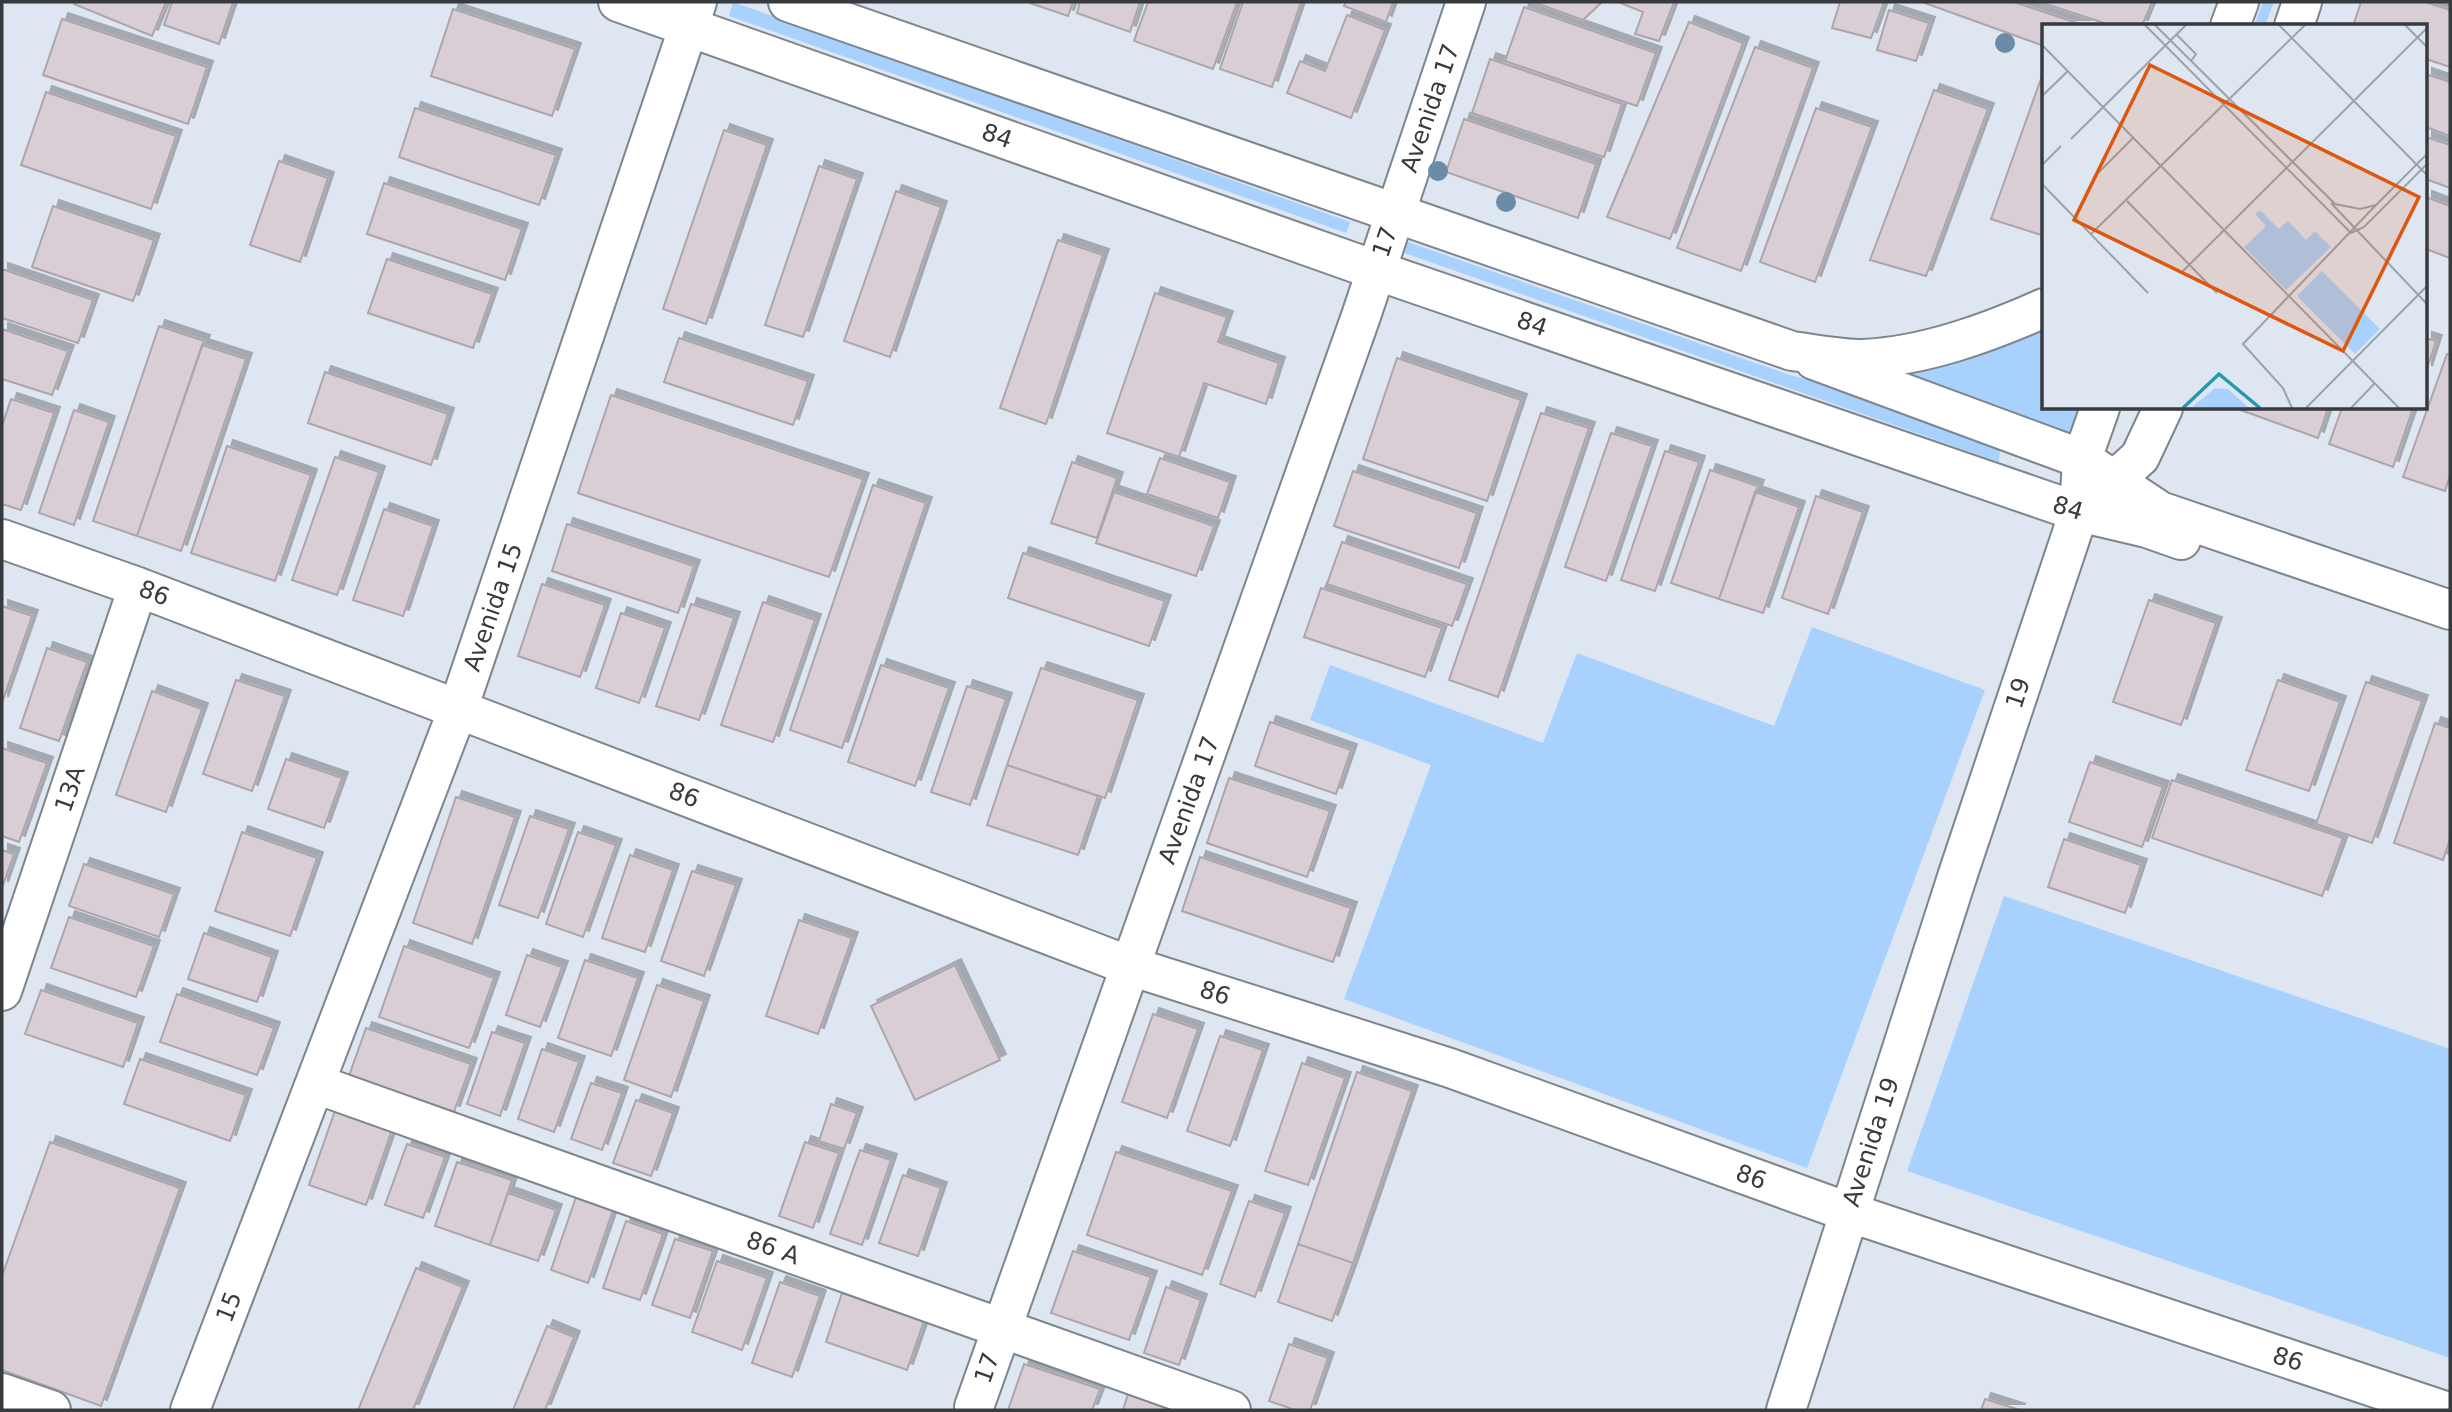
<svg xmlns="http://www.w3.org/2000/svg" width="2452" height="1412" viewBox="0 0 2452 1412" font-family="'DejaVu Sans',sans-serif">
  <defs>
    <filter id="shadow"><feDropShadow dx="6" dy="-6" stdDeviation="0" flood-color="#0004"/></filter>
  </defs>
  <rect width="100%" height="100%" fill="#dee7f1"/>
  <path fill="#a8d1fe" d="M733,2L1350,222L1346,233L729,16Z
    M2263,2H2274L2265,26H2254Z
    M1382,233L1790,375L1842,389L2000,447L1999,462L1379,244Z
    M2044,308V408H2100L2082,459L1862,359Z
    M1812,627L1985,690L1807,1168L1344,999L1431,765L1310,720L1330,665L1543,743L1577,653L1774,726Z
    M2004,896L2450,1049V1358L1907,1171Z"/>
  <path fill="#d9ced6" stroke="#aea4ac" stroke-width="2" filter="url(#shadow)" d="M75,2H166L152,36L74,4Z
    M172,2H233L219,44L164,25Z
    M1027,2H1073L1068,16Z
    M1080,2H1140L1130,32L1077,13Z
    M1148,2H1237L1213,69L1134,41Z
    M1243,2H1301L1272,87L1220,69Z
    M1346,2H1393L1386,22L1344,6Z
    M1533,2H1602L1583,20Z
    M1618,2H1674L1659,41L1635,34L1643,12Z
    M1840,2H1884L1871,38L1832,28Z
    M1922,2H2014L2086,26H2044V46Z
    M2040,2H2152L2142,26H2113Z
    M2361,2H2425L2450,10V67L2426,59V26H2353Z
    M1524,7L1656,53L1637,106L1505,61Z
    M453,9L575,49L552,116L431,76Z
    M1889,10L1929,23L1916,61L1877,50Z
    M1347,15L1385,30L1351,118L1287,93L1300,61L1325,71Z
    M62,19L207,67L188,124L43,75Z
    M1689,22L1743,43L1670,239L1607,217Z
    M1755,47L1813,68L1741,271L1677,248Z
    M1490,59L1622,104L1604,157L1472,113Z
    M2043,73H2044V236L1991,219Z
    M2426,74L2450,82V136L2426,127Z
    M1934,90L1988,109L1926,276L1870,260Z
    M46,92L176,136L151,209L21,165Z
    M415,108L556,155L539,205L399,157Z
    M1816,108L1872,127L1815,282L1760,262Z
    M1464,119L1596,164L1578,218L1446,172Z
    M724,130L767,145L706,324L663,309Z
    M2426,137L2450,145V188L2426,179Z
    M279,161L328,178L300,262L250,245Z
    M819,166L857,179L803,337L765,325Z
    M384,183L522,229L505,280L367,234Z
    M896,191L941,207L890,357L844,341Z
    M2426,197L2450,206V258L2426,249Z
    M53,206L154,240L133,301L32,267Z
    M1058,240L1103,255L1046,424L1000,408Z
    M387,259L492,294L473,348L368,313Z
    M2,269L93,300L78,343L2,318Z
    M1155,293L1227,317L1218,342L1279,363L1266,404L1204,383L1179,457L1107,433Z
    M159,326L204,341L137,536L93,521Z
    M2,329L68,351L52,395L2,379Z
    M679,338L808,381L793,425L664,382Z
    M2426,338L2436,341L2426,372Z
    M202,345L246,359L181,551L137,536Z
    M2447,354L2450,355V475L2445,491L2403,477Z
    M1397,358L1521,400L1487,501L1363,459Z
    M325,372L448,414L431,465L308,423Z
    M611,395L863,479L829,577L578,493Z
    M11,399L54,413L21,510L2,504V426Z
    M2235,408H2328L2318,438Z
    M2342,408H2413L2393,467L2329,444Z
    M74,410L109,422L74,525L39,513Z
    M1541,413L1589,428L1498,697L1449,680Z
    M1611,433L1652,446L1606,581L1565,567Z
    M227,446L311,475L275,581L191,553Z
    M1665,451L1699,462L1655,591L1621,580Z
    M335,457L379,472L337,595L292,580Z
    M1160,458L1230,482L1218,518L1147,494Z
    M1072,462L1117,478L1097,538L1051,523Z
    M1710,470L1758,486L1719,599L1671,583Z
    M1353,471L1477,513L1459,568L1334,526Z
    M873,485L926,503L842,748L790,730Z
    M1114,492L1214,526L1196,576L1096,543Z
    M1755,492L1799,507L1763,613L1719,599Z
    M1816,496L1863,512L1828,614L1782,598Z
    M384,509L433,526L403,616L353,600Z
    M567,524L694,566L678,613L552,571Z
    M1342,542L1467,584L1452,626L1327,584Z
    M1023,553L1165,601L1149,646L1008,598Z
    M542,584L605,605L580,677L518,656Z
    M1321,588L1442,628L1425,677L1304,637Z
    M2149,600L2216,623L2181,725L2113,702Z
    M763,602L815,620L773,742L721,725Z
    M691,604L734,618L699,720L656,706Z
    M2,606L32,616L2,703Z
    M621,613L665,628L639,703L596,688Z
    M47,648L87,662L59,741L20,728Z
    M881,665L949,688L915,786L848,762Z
    M1041,668L1138,700L1105,798L1007,765Z
    M236,680L285,696L252,791L203,774Z
    M2278,680L2340,702L2309,791L2246,770Z
    M2366,682L2422,701L2372,843L2316,824Z
    M967,686L1006,699L970,805L931,792Z
    M152,691L202,709L166,812L116,795Z
    M1270,722L1351,750L1336,794L1255,766Z
    M2435,723L2450,728V839L2443,860L2394,843Z
    M2,748L47,763L19,842L2,836Z
    M286,759L342,778L324,828L268,809Z
    M2090,762L2163,787L2142,847L2069,822Z
    M1007,765L1098,796L1078,855L987,825Z
    M1229,778L1330,811L1307,877L1207,843Z
    M2172,780L2343,838L2322,896L2152,838Z
    M456,797L515,817L472,944L413,923Z
    M530,816L569,829L538,918L499,905Z
    M242,832L317,858L290,936L215,911Z
    M578,832L616,845L583,937L546,924Z
    M2064,839L2141,865L2125,913L2048,887Z
    M2,850L14,854L2,888Z
    M630,855L673,870L645,952L602,938Z
    M1200,857L1351,908L1333,962L1182,911Z
    M84,864L174,894L159,937L69,906Z
    M692,871L736,885L704,976L661,961Z
    M69,917L154,946L136,997L51,968Z
    M799,920L852,938L818,1034L766,1016Z
    M204,933L272,957L257,1002L188,979Z
    M404,946L494,978L469,1048L379,1017Z
    M527,955L562,967L540,1027L506,1015Z
    M585,960L638,978L611,1056L558,1038Z
    M955,965L1000,1060L915,1100L871,1006Z
    M657,985L704,1001L671,1097L624,1080Z
    M41,990L138,1023L123,1067L25,1034Z
    M177,994L274,1028L257,1075L160,1042Z
    M1153,1014L1198,1029L1167,1118L1122,1102Z
    M366,1028L471,1064L454,1112L349,1076Z
    M492,1032L525,1043L500,1116L467,1104Z
    M1220,1036L1263,1050L1230,1146L1187,1131Z
    M542,1049L579,1062L554,1132L518,1119Z
    M140,1059L246,1095L230,1141L124,1104Z
    M1302,1063L1345,1078L1308,1185L1265,1171Z
    M1357,1072L1412,1091L1353,1263L1298,1244Z
    M591,1083L622,1093L602,1150L571,1139Z
    M636,1100L673,1113L651,1176L613,1163Z
    M831,1104L857,1113L844,1149L819,1141Z
    M336,1108L393,1127L366,1205L309,1185Z
    M50,1142L180,1188L101,1406L2,1370V1276Z
    M805,1142L839,1153L813,1228L779,1216Z
    M407,1144L445,1157L423,1218L385,1205Z
    M860,1150L891,1160L862,1245L830,1234Z
    M1116,1152L1232,1191L1202,1275L1087,1235Z
    M457,1162L512,1180L490,1245L435,1226Z
    M903,1175L941,1188L918,1256L879,1243Z
    M508,1193L556,1210L538,1261L490,1245Z
    M576,1197L613,1210L588,1283L551,1270Z
    M1249,1201L1285,1213L1255,1297L1220,1284Z
    M626,1221L663,1234L640,1300L603,1288Z
    M675,1239L713,1251L690,1318L652,1305Z
    M1298,1244L1353,1263L1332,1321L1278,1302Z
    M1073,1251L1151,1277L1129,1340L1051,1313Z
    M717,1261L767,1278L742,1350L692,1332Z
    M416,1268L463,1287L413,1410H358Z
    M780,1282L820,1296L792,1377L752,1363Z
    M1166,1287L1201,1300L1179,1365L1144,1353Z
    M842,1293L924,1321L907,1370L826,1342Z
    M547,1326L574,1337L545,1410H513Z
    M1289,1344L1328,1358L1310,1410H1295L1269,1401Z
    M1024,1364L1100,1389L1092,1410H1008Z
    M1128,1394L1176,1410H1123Z
    M1985,1399L2020,1410H1981Z"/>
  <g fill="none" stroke-linecap="round" stroke-linejoin="round">
    <g stroke="#7d858d" stroke-width="42">
      <path id="minor" d="M1814,360L2082,459L2160,511L2450,610
        M2079,512L2147,528L2181,540
        M2,539L138,587L1130,966L1450,1068L1848,1212L2442,1410
        M2,991L138,587
        M316,1084L1231,1410
        M2,1393L51,1410
        M974,1407L1361,316L1466,2
        M190,1410L458,709L697,2
        M1786,1410L1958,874L2079,512L2082,459L2100,408"/>
    </g>
    <g stroke="#7d858d" stroke-width="42">
      <path id="major" d="M618,2L1375,270L2079,512L2140,457L2163,408
        M788,2L1792,351C1815,354 1840,359 1863,359C1925,356 1988,333 2044,308
        M2230,26L2239,2
        M2294,26L2302,2"/>
    </g>
    <use href="#minor" stroke="#fff" stroke-width="38"/>
    <use href="#major" stroke="#fff" stroke-width="38"/>
  </g>
  <g fill="#6c8ba9">
    <circle cx="2005" cy="43" r="10"/>
    <circle cx="1438" cy="171" r="10"/>
    <circle cx="1506" cy="202" r="10"/>
  </g>
  <g text-anchor="middle" dominant-baseline="central" stroke-width="5" stroke-linejoin="round" paint-order="stroke">
    <g font-size="24" fill="#373a3e" stroke="#fff">
      <text transform="translate(1430 108) rotate(-71)">Avenida 17</text>
      <text transform="translate(997 136) rotate(19)">84</text>
      <text transform="translate(1385 242) rotate(-71)">17</text>
      <text transform="translate(1532 324) rotate(19)">84</text>
      <text transform="translate(2068 508) rotate(17)">84</text>
      <text transform="translate(154 593) rotate(21)">86</text>
      <text transform="translate(493 607) rotate(-71)">Avenida 15</text>
      <text transform="translate(2018 693) rotate(-72)">19</text>
      <text transform="translate(70 789) rotate(-71)">13A</text>
      <text transform="translate(684 795) rotate(21)">86</text>
      <text transform="translate(1189 800) rotate(-70)">Avenida 17</text>
      <text transform="translate(1215 993) rotate(18)">86</text>
      <text transform="translate(1871 1142) rotate(-72)">Avenida 19</text>
      <text transform="translate(1751 1177) rotate(20)">86</text>
      <text transform="translate(773 1248) rotate(20)">86 A</text>
      <text transform="translate(229 1307) rotate(-69)">15</text>
      <text transform="translate(2288 1359) rotate(18)">86</text>
      <text transform="translate(987 1368) rotate(-71)">17</text>
    </g>
  </g>
  <g transform="translate(2042 24)">
    <rect width="385" height="385" fill="#dee7f1"/>
    <path d="M218,186L237,205L246,197L264,216L273,207L289,223L244,266L202,223L224,202L213,190ZM280,247L338,305L313,330L255,272ZM173,364L186,365L207,384H149Z" fill="#a8d1fe"/>
    <path fill="none" stroke="#2599ad" stroke-width="3.5" d="M141,384L177,350L218,384"/>
    <path fill="none" stroke="#9ba2a9" stroke-width="2" d="M103,1L309,209L322,203L385,140M113,1L293,180L318,185L334,181L385,130M237,1L385,151M363,1L385,23M135,11L154,30L149,37M0,21L357,384M0,72L26,47M29,115L144,1M0,141L19,122M52,153L92,113M0,160L106,269M85,177L175,269M289,179L385,280M49,210L263,1M140,248L385,4M250,384L241,364L201,320L334,181M264,384L385,262M309,384L333,359"/>
    <path fill="#df570e" fill-opacity="0.15" stroke="#df570e" stroke-width="3.5" d="M108,41L377,173L301,327L32,196Z"/>
    <rect width="385" height="385" fill="none" stroke="#373a3e" stroke-width="3.5"/>
  </g>
  <rect width="2452" height="1412" fill="none" stroke="#373a3e" stroke-width="7"/>
</svg>
